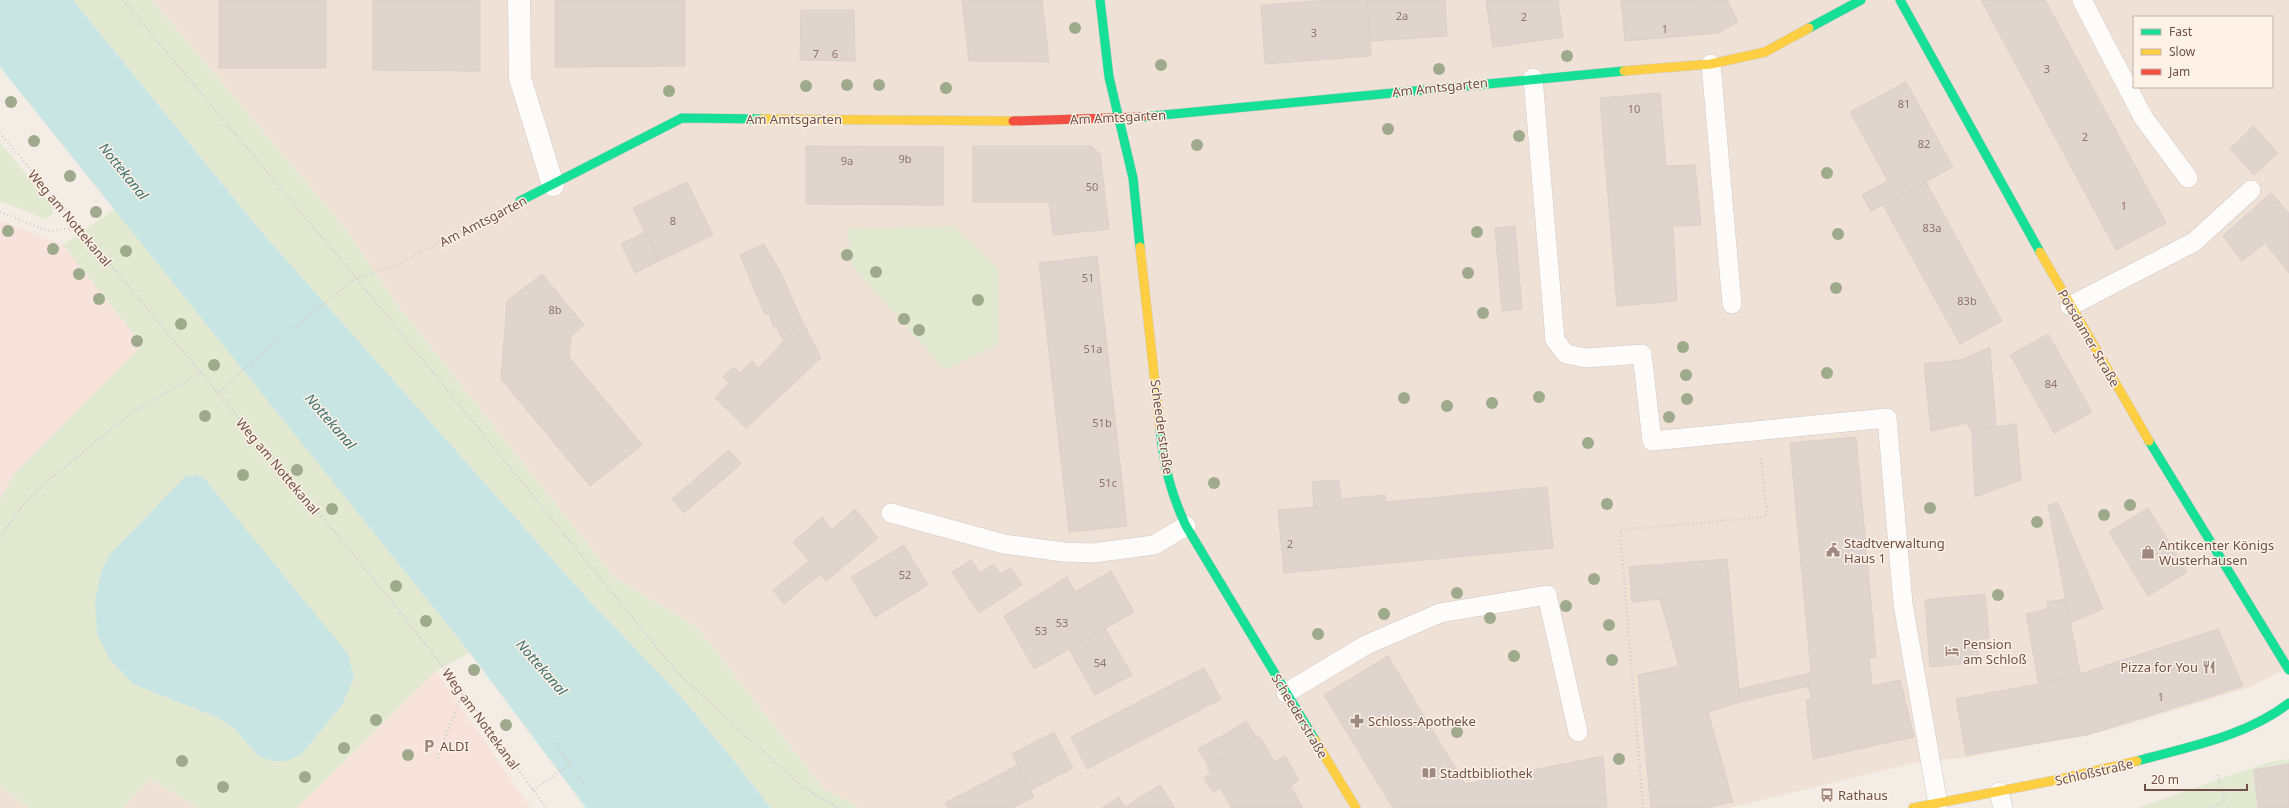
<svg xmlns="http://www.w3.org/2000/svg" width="2289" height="808" viewBox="0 0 2289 808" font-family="'Noto Sans',sans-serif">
  <rect width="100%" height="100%" fill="#f4ede6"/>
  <path fill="#efe1d6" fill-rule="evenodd" d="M152,0H2289V667L2250,687L2109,730L1964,758L1922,761L1729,808H861L824,789L697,627L615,578L399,307L345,228ZM2134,17H2272V87H2134Z
    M149,779L199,808H123Z
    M0,786L30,808H0Z"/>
  <path fill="#f7e3dc" d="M0,220L63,245L142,345L14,474L0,499Z
    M436,671L531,808H297Z"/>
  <path fill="#e3e9d1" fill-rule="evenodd" d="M73,0H152L345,228L399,307L615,578L697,627L824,789L861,808H771L731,757L677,692L585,596L259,229Z
    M0,142L54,208L52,216L45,219L0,201Z
    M115,209L470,653L436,671L297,808H199L149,779L123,808H30L0,786V499L14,474L142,345L63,245ZM110,554L258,756L234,728L216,717L133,684Z
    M954,226L998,269V345L945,370L853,267L847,229Z
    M2289,759V808H2137L2272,761Z"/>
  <path fill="#c9e5e3" d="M0,0H73L259,229L585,596L677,692L731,757L771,808H586L470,653L0,67Z
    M196,475L204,478L348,654L354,678L342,705L301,755L286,761H273L258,756L234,728L216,717L133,684L109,658L97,634L95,601L101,572L110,554L186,476Z"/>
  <path fill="#e0d4ce" stroke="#dccfc9" d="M219,0H326V68H219Z
    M373,0H480V71L373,70Z
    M555,0H685V66L555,67Z
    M962,0H1042L1049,62L969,61Z
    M1333,0H1367L1371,56L1265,64L1261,5Z
    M1367,0H1445L1447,36L1370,41Z
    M1486,0H1558L1563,37L1493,47Z
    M1621,0H1700L1718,33L1625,41Z
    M1700,0H1727L1738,22L1718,33Z
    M1981,0H2045L2166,223L2116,250Z
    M801,10H854L855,61L800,60Z
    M1906,82L1953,167L1871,211L1862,195L1888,181L1850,112Z
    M1660,93L1666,166L1695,165L1701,225L1673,226L1677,301L1617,306L1600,98Z
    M2253,126L2278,153L2254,175L2230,149Z
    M806,146L943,147V205L806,204Z
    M973,146H1091L1100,154L1109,229L1053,235L1049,202H973Z
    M687,182L713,235L659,261L633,208Z
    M1926,182L2002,321L1960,344L1883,205Z
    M2271,193L2289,213V273L2265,243L2242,261L2223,236Z
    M1515,226L1522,309L1502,311L1495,228Z
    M645,232L659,261L635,273L621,244Z
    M764,244L782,275L802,321L784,341L776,326L773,327L769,313L765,315L740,255Z
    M1097,256L1127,526L1069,532L1039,263Z
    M542,274L584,325L571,336L569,357L642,445L590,486L501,379L507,301Z
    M802,321L821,358L746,428L715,398L729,383L723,377L734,367L740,373L752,361L758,369Z
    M2048,334L2092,412L2054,433L2010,355Z
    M1990,347L1996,427L1972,431L1967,423L1931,431L1924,364L1961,360Z
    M2016,424L2021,480L1975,497L1972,431Z
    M1856,437L1876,657L1869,658L1872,686L1900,680L1914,737L1813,759L1806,700L1812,699L1808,686L1811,673L1790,443Z
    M729,450L741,464L684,513L672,499Z
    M1339,480L1341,499L1385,495L1386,502L1547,487L1553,548L1284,573L1278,510L1314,507L1312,482Z
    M2058,503L2103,609L2070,623L2048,505Z
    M2148,508L2187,572L2148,596L2109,532Z
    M855,509L878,538L826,581L820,574L784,604L773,590L809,561L793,542L822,517L832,530Z
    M904,545L928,585L875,617L851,577Z
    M1727,559L1740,702L1708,712L1733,802L1706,808H1651L1638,675L1679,666L1660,599L1632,602L1629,567Z
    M971,560L980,573L994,564L1000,574L1011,568L1022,585L979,613L952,572Z
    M1111,571L1134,612L1034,669L1004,616L1067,577L1075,592Z
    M1985,594L1989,638L1977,639L1979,662L1930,667L1925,600Z
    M2066,599L2080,674L2039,684L2026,614L2048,609L2047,602Z
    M1105,628L1132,675L1095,695L1069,649Z
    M2218,629L2243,686L2087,735L1966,755L1956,699L2039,684L2080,674Z
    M1388,656L1465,784L1603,756L1607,808H1393L1324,695Z
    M1204,668L1221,699L1087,769L1071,737Z
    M1811,673L1808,686L1740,702L1739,689Z
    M1246,721L1256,737L1229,754L1219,738Z
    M1054,732L1073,768L1031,790L1012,754Z
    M1259,736L1275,762L1285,756L1299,780L1290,786L1303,808H1232L1220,788L1213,792L1204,778L1211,774L1207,768Z
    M1218,737L1229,754L1209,767L1198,749Z
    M2289,764V808H2258L2254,770Z
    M1018,765L1034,797L1012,808H948L945,803Z
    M1160,785L1175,808H1102L1119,797L1125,807Z"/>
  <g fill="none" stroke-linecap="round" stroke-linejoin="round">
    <g stroke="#d2c8c4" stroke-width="20">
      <path id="lane" d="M2082,0L2143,117L2188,178
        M1711,64L1732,304
        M1533,78L1555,340L1566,354L1586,358L1642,354L1652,441L1887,418L1903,604L1938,804
        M2070,306L2194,242L2251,190
        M891,513L1004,544L1064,552L1093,553L1154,545L1186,526
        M1286,693L1366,645L1440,613L1547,595L1578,732
        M1999,792L2003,808"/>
    </g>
    <g stroke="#d2c8c4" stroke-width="23">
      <path id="street" d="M519,0L520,78L553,185"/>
    </g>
    <g stroke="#d2c8c3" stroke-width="10">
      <path id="fast" d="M1100,0L1109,77L1133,178L1140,247
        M1900,0L2040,252
        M1809,28L1861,0
        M1142,117L1624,71
        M520,201L682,118L762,119
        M1160,428C1164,466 1170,491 1186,526L1315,740
        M2149,441L2289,670
        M2137,761C2188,747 2247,736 2289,703"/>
    </g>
    <g stroke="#d2c8c3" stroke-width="10">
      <path id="slow" d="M1624,71L1711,64L1765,52L1809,28
        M762,119L1013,121
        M1140,247L1160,428
        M2040,252L2149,441
        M1315,740L1356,808
        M1913,808L2051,781L2137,761"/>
    </g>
    <g stroke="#d2c8c3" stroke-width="10">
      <path id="jam" d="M1013,121L1142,117"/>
    </g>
    <path stroke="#d5ccc9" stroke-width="2.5" stroke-dasharray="1 3" stroke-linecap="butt" d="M123,0L356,278L675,670L741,732L804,788L838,808
      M0,133L374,579L463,692L546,808
      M0,212L48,231L77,227
      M217,394L265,351L356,278L394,266L494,215
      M0,538L22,506L43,485L131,413L200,373
      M555,743L583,783
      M437,758L463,692
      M533,790L570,765
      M1643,808L1620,530L1767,517L1761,457
      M2209,808L2225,801L2217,773"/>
    <use href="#lane" stroke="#fdfcfb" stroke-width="19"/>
    <use href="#street" stroke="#fdfcfb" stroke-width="22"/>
    <use href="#fast" stroke="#16e098" stroke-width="9"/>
    <use href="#slow" stroke="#ffcf43" stroke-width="9"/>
    <use href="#jam" stroke="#f24e42" stroke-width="9"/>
  </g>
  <g fill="#9faa8c">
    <circle cx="1075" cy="28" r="6"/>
    <circle cx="1567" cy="56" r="6"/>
    <circle cx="1161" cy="65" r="6"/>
    <circle cx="1439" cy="69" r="6"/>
    <circle cx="847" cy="85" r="6"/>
    <circle cx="879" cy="85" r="6"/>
    <circle cx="806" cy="86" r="6"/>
    <circle cx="946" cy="88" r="6"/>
    <circle cx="669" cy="91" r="6"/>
    <circle cx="11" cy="102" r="6"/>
    <circle cx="1388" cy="129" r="6"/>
    <circle cx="1519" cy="136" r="6"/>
    <circle cx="34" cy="141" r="6"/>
    <circle cx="1197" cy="145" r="6"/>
    <circle cx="1827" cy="173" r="6"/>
    <circle cx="70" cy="176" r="6"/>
    <circle cx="96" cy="212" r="6"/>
    <circle cx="8" cy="231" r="6"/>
    <circle cx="1477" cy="232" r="6"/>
    <circle cx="1838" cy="234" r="6"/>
    <circle cx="53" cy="249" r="6"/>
    <circle cx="126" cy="251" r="6"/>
    <circle cx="847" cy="255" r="6"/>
    <circle cx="876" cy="272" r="6"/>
    <circle cx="1468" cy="273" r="6"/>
    <circle cx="79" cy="274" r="6"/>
    <circle cx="1836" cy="288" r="6"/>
    <circle cx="99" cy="299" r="6"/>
    <circle cx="978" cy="300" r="6"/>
    <circle cx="1483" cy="313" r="6"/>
    <circle cx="904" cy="319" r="6"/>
    <circle cx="181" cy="324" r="6"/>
    <circle cx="919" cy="330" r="6"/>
    <circle cx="137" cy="341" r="6"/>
    <circle cx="1683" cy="347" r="6"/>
    <circle cx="214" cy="365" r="6"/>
    <circle cx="1827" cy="373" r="6"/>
    <circle cx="1686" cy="375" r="6"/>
    <circle cx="1539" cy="397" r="6"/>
    <circle cx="1404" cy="398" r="6"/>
    <circle cx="1687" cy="399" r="6"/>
    <circle cx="1492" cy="403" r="6"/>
    <circle cx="1447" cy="406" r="6"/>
    <circle cx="205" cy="416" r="6"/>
    <circle cx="1669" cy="417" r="6"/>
    <circle cx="1588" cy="443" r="6"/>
    <circle cx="297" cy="470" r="6"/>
    <circle cx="243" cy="475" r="6"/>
    <circle cx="1214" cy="483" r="6"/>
    <circle cx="1607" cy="504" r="6"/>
    <circle cx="2130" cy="505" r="6"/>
    <circle cx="1930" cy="508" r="6"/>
    <circle cx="332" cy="509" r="6"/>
    <circle cx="2104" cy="515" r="6"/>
    <circle cx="2037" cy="522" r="6"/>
    <circle cx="1594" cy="579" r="6"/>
    <circle cx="396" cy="586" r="6"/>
    <circle cx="1457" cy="593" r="6"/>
    <circle cx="1998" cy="595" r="6"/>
    <circle cx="1566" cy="606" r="6"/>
    <circle cx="1384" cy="614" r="6"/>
    <circle cx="1490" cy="618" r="6"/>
    <circle cx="426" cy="621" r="6"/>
    <circle cx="1609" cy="625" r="6"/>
    <circle cx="1318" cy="634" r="6"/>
    <circle cx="1514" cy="656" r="6"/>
    <circle cx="1612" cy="660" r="6"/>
    <circle cx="474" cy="670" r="6"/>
    <circle cx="376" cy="720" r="6"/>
    <circle cx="506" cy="725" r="6"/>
    <circle cx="1457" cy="732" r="6"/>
    <circle cx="344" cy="748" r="6"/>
    <circle cx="408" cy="755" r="6"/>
    <circle cx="1619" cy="759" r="6"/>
    <circle cx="182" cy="761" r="6"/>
    <circle cx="305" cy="777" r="6"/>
    <circle cx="223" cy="787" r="6"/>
  </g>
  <defs>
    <g id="civic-bare" transform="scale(1.08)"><path d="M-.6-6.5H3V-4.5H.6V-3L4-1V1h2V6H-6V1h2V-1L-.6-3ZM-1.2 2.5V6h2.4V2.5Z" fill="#9e8880" stroke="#fef1e5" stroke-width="2.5" paint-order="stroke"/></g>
    <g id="shop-bare" transform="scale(1.08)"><path d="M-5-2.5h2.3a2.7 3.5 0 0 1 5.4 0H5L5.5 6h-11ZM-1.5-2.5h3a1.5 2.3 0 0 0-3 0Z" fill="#9e8880" stroke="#fef1e5" stroke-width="2.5" paint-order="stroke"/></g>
    <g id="hotel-bare" transform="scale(1.08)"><path d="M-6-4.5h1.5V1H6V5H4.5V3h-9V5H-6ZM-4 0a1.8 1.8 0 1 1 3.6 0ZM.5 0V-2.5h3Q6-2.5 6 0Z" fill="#9e8880" stroke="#fef1e5" stroke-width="2.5" paint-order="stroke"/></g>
    <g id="restaurant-bare" transform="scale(1.08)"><path d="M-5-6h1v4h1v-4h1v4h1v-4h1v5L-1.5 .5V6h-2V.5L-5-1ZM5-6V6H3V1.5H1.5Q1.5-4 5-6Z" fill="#9e8880" stroke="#fef1e5" stroke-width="2.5" paint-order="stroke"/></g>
    <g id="pharmacy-bare" transform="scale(1.08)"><path d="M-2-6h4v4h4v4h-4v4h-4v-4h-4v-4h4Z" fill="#9e8880" stroke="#fef1e5" stroke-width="2.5" paint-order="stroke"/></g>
    <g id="parking-bare" transform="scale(1.08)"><path d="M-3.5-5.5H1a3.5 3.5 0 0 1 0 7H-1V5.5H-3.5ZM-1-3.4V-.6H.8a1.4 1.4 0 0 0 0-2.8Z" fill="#9e8880" stroke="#fef1e5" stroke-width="2.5" paint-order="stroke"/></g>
    <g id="library-bare" transform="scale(1.08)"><path d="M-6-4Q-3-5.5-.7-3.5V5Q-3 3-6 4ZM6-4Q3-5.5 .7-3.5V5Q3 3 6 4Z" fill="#9e8880" stroke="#fef1e5" stroke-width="2.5" paint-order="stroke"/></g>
    <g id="bus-bare" transform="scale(1.08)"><path d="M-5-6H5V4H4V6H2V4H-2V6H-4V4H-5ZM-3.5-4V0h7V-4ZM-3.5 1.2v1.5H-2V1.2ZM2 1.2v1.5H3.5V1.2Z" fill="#9e8880" stroke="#fef1e5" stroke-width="2.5" paint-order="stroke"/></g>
  </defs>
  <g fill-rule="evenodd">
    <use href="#civic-bare" x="1833" y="550"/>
    <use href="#shop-bare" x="2148" y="552"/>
    <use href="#hotel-bare" x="1952" y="651"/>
    <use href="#restaurant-bare" x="2209" y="667"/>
    <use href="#pharmacy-bare" x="1357" y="721"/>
    <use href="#parking-bare" x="429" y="746"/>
    <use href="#library-bare" x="1429" y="773"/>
    <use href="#bus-bare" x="1827" y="795"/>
  </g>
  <g text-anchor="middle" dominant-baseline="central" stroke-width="3" stroke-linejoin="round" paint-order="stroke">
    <g font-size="11" fill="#8d746c">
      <text x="1402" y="15">2a</text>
      <text x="1524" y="16">2</text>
      <text x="1665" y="28">1</text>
      <text x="1314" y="32">3</text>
      <text x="816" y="53">7</text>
      <text x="835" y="53">6</text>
      <text x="2047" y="68">3</text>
      <text x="1904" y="103">81</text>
      <text x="1634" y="108">10</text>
      <text x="2085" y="136">2</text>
      <text x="1924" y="143">82</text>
      <text x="905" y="158">9b</text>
      <text x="847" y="160">9a</text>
      <text x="1092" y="186">50</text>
      <text x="2124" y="205">1</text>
      <text x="673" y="220">8</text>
      <text x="1932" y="227">83a</text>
      <text x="1088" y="277">51</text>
      <text x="1967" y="300">83b</text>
      <text x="555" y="309">8b</text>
      <text x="1093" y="348">51a</text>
      <text x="2051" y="383">84</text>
      <text x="1102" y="422">51b</text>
      <text x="1108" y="482">51c</text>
      <text x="1290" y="543">2</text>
      <text x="905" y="574">52</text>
      <text x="1062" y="622">53</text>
      <text x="1041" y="630">53</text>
      <text x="1100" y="662">54</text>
      <text x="2161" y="696">1</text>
    </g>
    <g font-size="13" fill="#6f5149" stroke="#fef1e5">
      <text transform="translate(1440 87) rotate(-6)">Am Amtsgarten</text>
      <text transform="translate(1118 117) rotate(-3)">Am Amtsgarten</text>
      <text x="794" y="119">Am Amtsgarten</text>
      <text transform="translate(70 218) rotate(50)">Weg am Nottekanal</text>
      <text transform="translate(483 221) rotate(-27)">Am Amtsgarten</text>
      <text transform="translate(2089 338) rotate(60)">Potsdamer Straße</text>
      <text transform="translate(1162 427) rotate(82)">Scheederstraße</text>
      <text transform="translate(278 466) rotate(50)">Weg am Nottekanal</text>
      <text transform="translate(1300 716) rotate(59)">Scheederstraße</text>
      <text transform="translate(481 719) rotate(54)">Weg am Nottekanal</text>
      <text transform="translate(2094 772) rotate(-13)">Schloßstraße</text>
    </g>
    <g font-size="13" fill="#6f5149" stroke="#fef1e5" text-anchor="start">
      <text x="1844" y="543">Stadtverwaltung<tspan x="1844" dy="15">Haus 1</tspan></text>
      <text x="2159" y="545">Antikcenter Königs<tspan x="2159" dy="15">Wusterhausen</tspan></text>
      <text x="1963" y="644">Pension<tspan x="1963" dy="15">am Schloß</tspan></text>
      <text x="2198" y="667" text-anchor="end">Pizza for You</text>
      <text x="1368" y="721">Schloss-Apotheke</text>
      <text x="440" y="746">ALDI</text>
      <text x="1440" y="773">Stadtbibliothek</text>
      <text x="1838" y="795">Rathaus</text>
    </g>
    <g font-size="14" font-style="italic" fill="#3f7374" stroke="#fef1e5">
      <text transform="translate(124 171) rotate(51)">Nottekanal</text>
      <text transform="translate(331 421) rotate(49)">Nottekanal</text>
      <text transform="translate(542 667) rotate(49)">Nottekanal</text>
    </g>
  </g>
  <rect x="2133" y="16" width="140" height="72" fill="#fef1e5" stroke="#c5b1a7"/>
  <rect x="2141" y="29" width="20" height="6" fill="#16e098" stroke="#c5b1a7"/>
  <text x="2169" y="36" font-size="12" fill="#6f5149">Fast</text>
  <rect x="2141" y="49" width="20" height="6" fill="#ffcf43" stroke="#c5b1a7"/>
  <text x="2169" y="56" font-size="12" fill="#6f5149">Slow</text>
  <rect x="2141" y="69" width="20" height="6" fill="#f24e42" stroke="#c5b1a7"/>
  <text x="2169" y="76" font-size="12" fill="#6f5149">Jam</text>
  <path d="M2145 784v6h102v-6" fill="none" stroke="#6f5149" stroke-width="2"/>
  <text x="2151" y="784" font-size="12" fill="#6f5149" stroke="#fef1e5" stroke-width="3" paint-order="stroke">20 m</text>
</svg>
